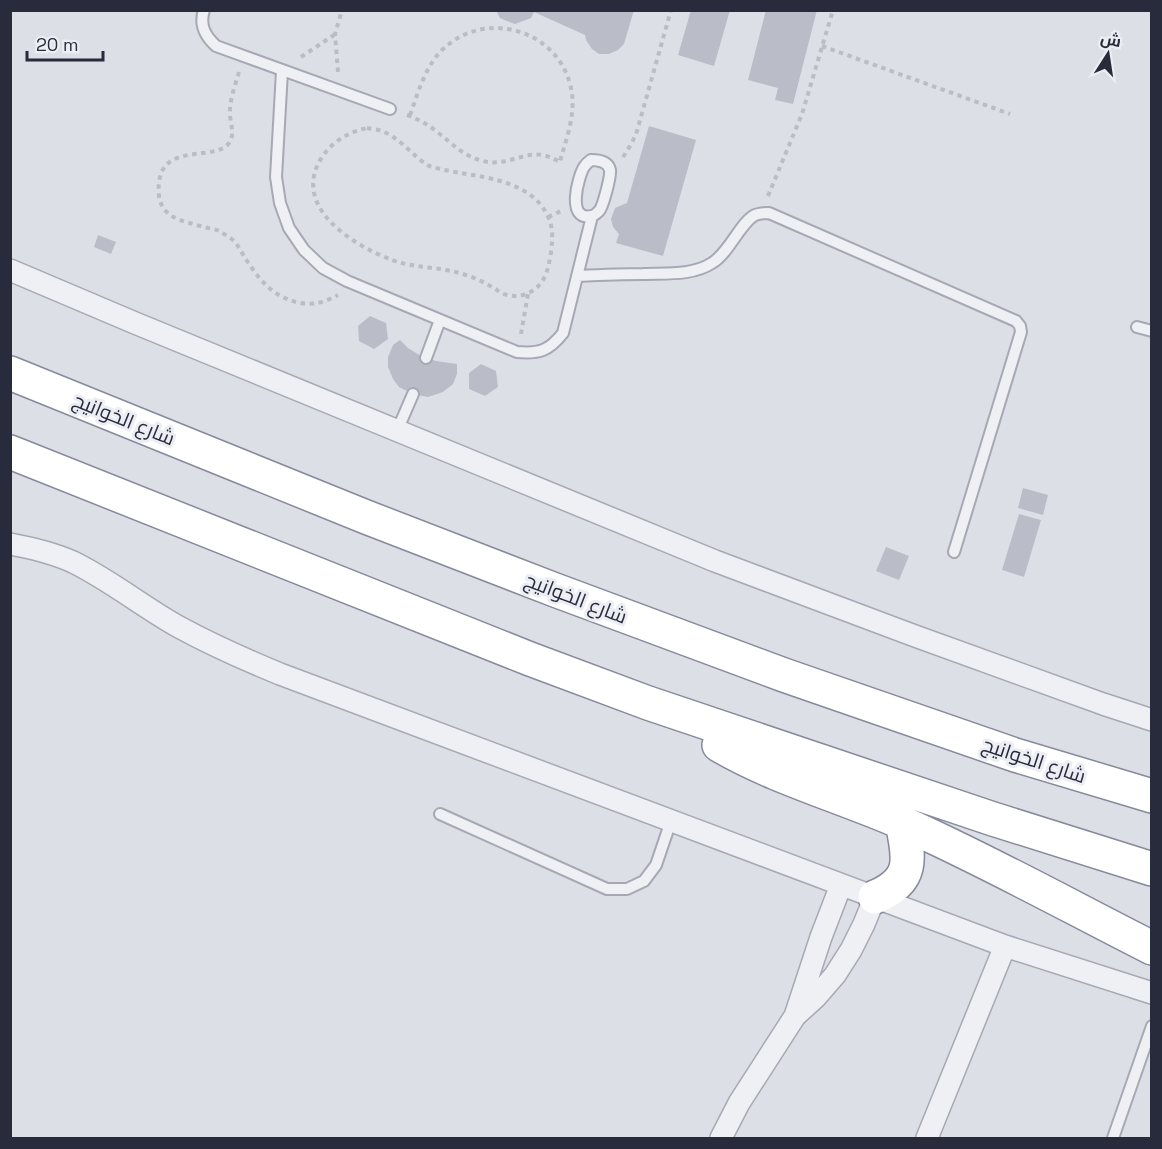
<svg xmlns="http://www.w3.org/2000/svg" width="1162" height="1149" viewBox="0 0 1162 1149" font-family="'Space Grotesk',Cairo,sans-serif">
  <rect width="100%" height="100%" fill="#dddfe6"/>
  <path fill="#babdc8" d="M496,10H634L624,44L618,50L609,54H599L592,49L586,40L585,35L534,12L531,18L515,24L507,21L500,18Z
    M691,10H730L714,66L678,55Z
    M766,10H817L793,104L775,100L778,88L748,80Z
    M649,126L696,140L663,256L616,243L619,234L613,227L611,219L615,208L627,203Z
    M98,235L116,242L111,254L94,247Z
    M370,316L386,323L388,339L374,349L359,341L358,326Z
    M400,340L408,348L421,356L436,361L457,364V374L453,384L443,392L428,397L413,394L399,387L393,379L388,367V357L393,345Z
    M481,364L496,371L498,387L485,396L469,389V373Z
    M1023,488L1048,495L1043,515L1018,508Z
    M1019,514L1041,520L1024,577L1002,570Z
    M886,547L909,556L899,580L876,571Z"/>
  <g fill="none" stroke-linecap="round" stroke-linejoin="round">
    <g stroke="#a6a9b3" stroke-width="14">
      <path id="lane" d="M204,10C199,25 205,36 216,46L390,109
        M282,71L276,177L280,203L289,228L304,250L323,268L347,281L517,352C539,354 549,351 563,333L592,216
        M591,160C599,160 608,161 610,170C611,176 603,207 599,211C597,213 594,216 591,216C566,221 578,177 584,167C586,164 588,162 591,160Z
        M577,276C599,275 621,274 643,274C665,273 692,276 712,263C729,253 740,223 755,215C759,213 764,213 769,213L1016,321L1020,326L1021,332L954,552
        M1137,327L1152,331
        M426,358L440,320
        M397,431L413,394
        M440,814L607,889H627L644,881L656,865L671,821
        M1113,1138L1152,1026"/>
    </g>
    <g stroke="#a6a9b3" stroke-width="24">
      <path id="street" d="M10,270L135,323L715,561L915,636L1103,704L1152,720
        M10,544C32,548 53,553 73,562C110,580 143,607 179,627C212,645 246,660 280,674L1005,946L1152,993
        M795,1016L821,937L841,885
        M721,1138L739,1103L795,1016L816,997L835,975L851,950L864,924L875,897
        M927,1138L1005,946"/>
    </g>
    <g stroke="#858a9c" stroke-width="36">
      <path id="highway" d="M10,373L366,517L555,590L784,675L1015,755L1152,796
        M10,452L530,659L648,703L993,819L1152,869
        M719,745C775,778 844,797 903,823C988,861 1069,906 1152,948
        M875,897C914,881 910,859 902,823"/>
    </g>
    <path stroke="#bbbdc4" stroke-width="4" stroke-dasharray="4.5 4.5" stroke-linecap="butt" d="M822,46L1010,114
      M301,57L334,35
      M239,72C235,86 229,101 230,116C231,126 235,134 229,143C215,162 164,142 159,182C155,218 179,220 208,228C214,229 219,230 224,234C228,236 232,239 235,242C239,247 242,253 245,258C257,276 269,293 290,300C298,303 308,305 317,303C324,302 332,298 338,295
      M338,72L335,34L342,10
      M407,115C418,119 427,124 436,131C452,143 462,156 483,161C505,167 522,152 542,155C549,156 554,159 560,162
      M410,115C418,93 425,67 442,50C487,6 564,32 572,94C575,117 566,140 560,161
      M367,128C371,129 377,129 381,131C400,137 412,156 429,166C461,176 499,174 529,194C541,202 551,217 552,231C553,243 550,265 545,276C538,292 520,300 504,294C499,292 496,289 492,287C474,276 453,270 432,268C418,266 405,265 392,260C352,245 290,206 322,157C333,141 349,132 367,128Z
      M623,157L632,143L637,131L671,10
      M768,196L802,114L833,10
      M548,217L561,211
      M521,334L528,294"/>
    <use href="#lane" stroke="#eff0f4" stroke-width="10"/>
    <use href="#street" stroke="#eff0f4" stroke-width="21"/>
    <use href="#highway" stroke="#fff" stroke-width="33"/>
  </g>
  <g text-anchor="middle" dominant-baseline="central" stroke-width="6" stroke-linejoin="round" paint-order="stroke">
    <g font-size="20" fill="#272b3b" stroke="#eceef4">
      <text transform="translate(124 419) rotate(22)">شارع الخوانيج</text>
      <text transform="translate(576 598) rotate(21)">شارع الخوانيج</text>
      <text transform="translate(1034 760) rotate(18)">شارع الخوانيج</text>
    </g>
  </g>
  <rect width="1162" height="1149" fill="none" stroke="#272b3b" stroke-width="24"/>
  <g transform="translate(1108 54) rotate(12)" stroke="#eceef4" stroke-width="4.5" paint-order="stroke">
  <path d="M0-4.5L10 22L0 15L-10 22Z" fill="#272b3b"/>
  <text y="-9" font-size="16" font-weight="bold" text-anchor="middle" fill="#272b3b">ش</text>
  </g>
  <path d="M27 51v9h76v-9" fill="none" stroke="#272b3b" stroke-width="3"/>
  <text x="36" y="51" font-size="18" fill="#272b3b" stroke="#eceef4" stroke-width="4.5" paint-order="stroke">20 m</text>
</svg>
